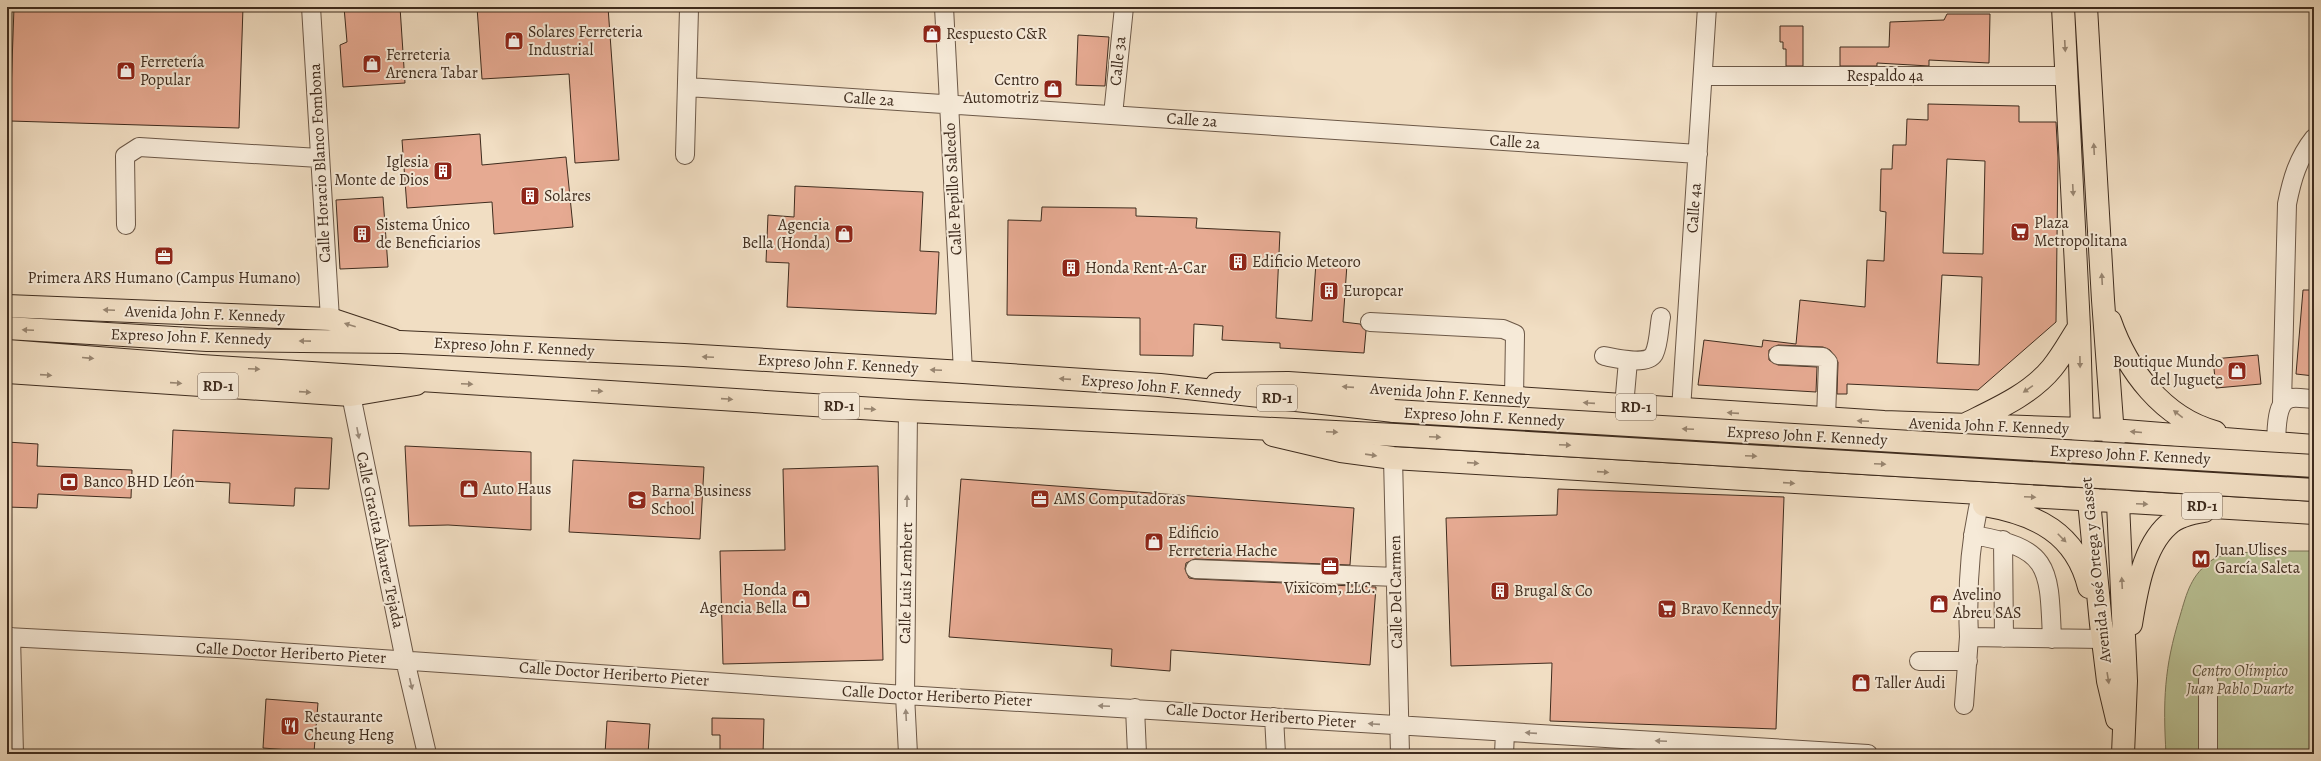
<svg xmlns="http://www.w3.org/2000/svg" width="2321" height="761" viewBox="0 0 2321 761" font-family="Alegreya,serif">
  <rect width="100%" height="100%" fill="#f1dec3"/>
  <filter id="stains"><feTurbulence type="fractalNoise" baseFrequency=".005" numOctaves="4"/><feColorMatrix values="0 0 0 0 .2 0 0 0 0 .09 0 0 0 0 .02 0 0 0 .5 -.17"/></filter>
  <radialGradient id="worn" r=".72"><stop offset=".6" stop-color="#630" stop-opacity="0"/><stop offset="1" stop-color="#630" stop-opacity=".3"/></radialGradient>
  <path fill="#b9c194" stroke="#7c7659" d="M2263,551H2314V754H2166C2163,701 2164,668 2180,616C2187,592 2191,575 2212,560C2222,552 2250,553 2263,551Z"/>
  <path fill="#e6aa92" stroke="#3f2c1e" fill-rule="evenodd" d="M14,7H243L239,128L10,121Z
    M344,7H400L405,83L343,87L340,45L347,42Z
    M477,7H608L619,160L575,163L569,74L482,79Z
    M1947,14H1990L1989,63L1929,60V66L1877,63V66H1840V47H1889L1890,22L1944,20Z
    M1780,26H1803V66H1786V49H1783V42H1780Z
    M1078,35L1109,37L1105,86L1076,85Z
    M1928,104L2019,106V122H2056L2058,158L2056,322L1978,390L1847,384V394H1837L1838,362L1830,350L1823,347L1778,345L1769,350V360L1778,365L1817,367L1816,392L1698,385L1704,340L1762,347L1763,340L1796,344L1800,300L1865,307L1867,260L1884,261L1886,212L1880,211L1881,169H1892L1893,145H1906L1907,119L1928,120ZM1947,159L1985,161L1983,254L1943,253ZM1942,275L1982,277L1979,365L1937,363Z
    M480,134L482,165L566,157L573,227L494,234L492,202L407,208L402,140Z
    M795,186L923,192L920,251L939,252L936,314L787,307L789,263L766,262L768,215L794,217Z
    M383,197L388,267L340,269L336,200Z
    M1042,207L1136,208V216L1197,218L1196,228L1280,232L1276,318L1312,321L1316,262L1347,264L1343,322L1360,324L1366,331L1364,353L1280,348V343L1222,340L1223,326L1194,324L1193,356L1140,355V318L1007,315L1008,220L1041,221Z
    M2303,290H2314V376L2296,374Z
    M2258,355L2261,384L2216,388L2213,359Z
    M173,430L332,438L329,489L295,488L294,506L229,503L230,483L171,480Z
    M7,442L38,444L37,466L132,470L131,498L38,494L37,508L7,507Z
    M405,446L531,452V530L448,525L409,526Z
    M573,460L704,467L700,539L569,532Z
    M878,466L883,660L723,664L720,551L785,550L783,469Z
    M961,479L1354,508L1350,565L1195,559L1186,563L1185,569L1189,578L1195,579L1376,587L1370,665L1171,650L1170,671L1111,666L1112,649L949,637Z
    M1558,489L1784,497L1776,729L1550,721L1552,663L1451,666L1446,518L1557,515Z
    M266,699L318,703L314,752L263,748Z
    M712,718L764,719L763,754H720V735H712Z
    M607,721L650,724L648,754H605Z"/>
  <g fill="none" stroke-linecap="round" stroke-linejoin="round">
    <g stroke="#6c5847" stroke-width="20">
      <path id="minor" d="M311,7L330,319
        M944,7L963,372
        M1703,76H2067
        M687,87L1698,154
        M1113,115L1124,7
        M685,155L689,9
        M126,225L125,156L139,147L319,158
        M1370,322L1503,329L1515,334L1514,398
        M1778,355L1823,357L1828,362L1826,418
        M1604,356C1615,358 1647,366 1654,354C1659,344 1659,327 1661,317
        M351,395L405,660L427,754
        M2282,403L2287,204C2292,179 2298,158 2314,138
        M1624,406L1628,361
        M1681,410L1707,7
        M908,411L905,695L908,754
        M2276,442C2277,430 2275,400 2292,398C2299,397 2307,399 2314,399
        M1393,458L1400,754
        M1979,504C1969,548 1967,592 1969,637L2103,639
        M1973,535C2051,548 2049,567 2052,639
        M2003,540L2004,638
        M1195,569L1396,577
        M7,637L237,649L905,695L1868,754
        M11,637L14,754
        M1919,661H1968
        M2208,680V754
        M1964,705L1969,637
        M1135,708L1137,754
        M1274,717L1276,754
        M1504,754L1505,732"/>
    </g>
    <g stroke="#3f2c1e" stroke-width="24">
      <path id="major" d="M2063,7L2079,327L2082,429L2101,624L2108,681L2117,719
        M2086,7L2103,300L2118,503L2126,681L2123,754
        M7,306L330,319L393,340
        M2110,321C2127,370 2163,418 2215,432
        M7,372L351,395L416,384
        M1217,384L1288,383L1884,422L2112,430L2314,446
        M1964,425C1994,410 2030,395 2052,368C2062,356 2070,341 2079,327
        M1273,435L1341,451L1393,458L2314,513
        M1984,505C2036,514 2076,533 2089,587
        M2131,624C2136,593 2143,547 2168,525C2177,516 2192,513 2204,511"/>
    </g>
    <g stroke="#3f2c1e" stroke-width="24">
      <path id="highway" d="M7,328L207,340L400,342L684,355L963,372L1160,385L1394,411
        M7,351L201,366L908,411L1396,435"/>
    </g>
    <use href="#minor" stroke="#f6ead8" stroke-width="18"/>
    <use href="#major" stroke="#f1dec3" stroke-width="22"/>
    <use href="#highway" stroke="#f1dec3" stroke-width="22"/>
    <g stroke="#3f2c1e" stroke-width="24" stroke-linecap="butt">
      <path id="highway-bridge" d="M1394,411L2314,466
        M1396,435L2314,490"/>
    </g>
    <use href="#highway-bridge" stroke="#f1dec3" stroke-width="22"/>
  </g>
  <defs><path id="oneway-solid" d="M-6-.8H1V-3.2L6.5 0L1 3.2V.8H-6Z"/></defs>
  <g fill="#988570">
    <use href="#oneway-solid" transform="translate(2065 46) rotate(87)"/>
    <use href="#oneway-solid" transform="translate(2094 149) rotate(-93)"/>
    <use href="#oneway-solid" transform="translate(2073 190) rotate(87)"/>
    <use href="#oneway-solid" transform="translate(2102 279) rotate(-93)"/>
    <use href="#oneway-solid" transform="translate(109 310) rotate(-178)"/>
    <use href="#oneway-solid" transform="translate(350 325) rotate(-162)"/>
    <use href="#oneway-solid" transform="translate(28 330) rotate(-177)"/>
    <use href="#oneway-solid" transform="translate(305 341) rotate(-179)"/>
    <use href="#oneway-solid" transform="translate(708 357) rotate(-177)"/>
    <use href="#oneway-solid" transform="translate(88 358) rotate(5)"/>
    <use href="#oneway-solid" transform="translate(2080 362) rotate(89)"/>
    <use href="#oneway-solid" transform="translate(254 369) rotate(3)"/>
    <use href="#oneway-solid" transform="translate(936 370) rotate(-177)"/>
    <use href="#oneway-solid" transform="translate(46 375) rotate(4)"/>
    <use href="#oneway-solid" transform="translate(1065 379) rotate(-176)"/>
    <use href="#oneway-solid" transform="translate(176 383) rotate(4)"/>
    <use href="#oneway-solid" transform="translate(467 384) rotate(3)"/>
    <use href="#oneway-solid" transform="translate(1348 387) rotate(-176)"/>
    <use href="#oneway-solid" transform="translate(2028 389) rotate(145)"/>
    <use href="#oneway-solid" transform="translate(597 391) rotate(3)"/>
    <use href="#oneway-solid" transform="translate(305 392) rotate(4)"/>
    <use href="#oneway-solid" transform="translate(727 399) rotate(4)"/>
    <use href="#oneway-solid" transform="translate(1589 403) rotate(-176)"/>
    <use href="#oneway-solid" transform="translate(870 409) rotate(4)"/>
    <use href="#oneway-solid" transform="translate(1733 413) rotate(-176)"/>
    <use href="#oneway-solid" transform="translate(2178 414) rotate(-142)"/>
    <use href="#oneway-solid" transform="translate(1863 421) rotate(-177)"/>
    <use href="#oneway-solid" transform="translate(1688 429) rotate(-177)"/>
    <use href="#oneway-solid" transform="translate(1332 432) rotate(2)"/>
    <use href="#oneway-solid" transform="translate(2136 432) rotate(-175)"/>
    <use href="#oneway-solid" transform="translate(1435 437) rotate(3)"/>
    <use href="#oneway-solid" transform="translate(1565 445) rotate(3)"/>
    <use href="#oneway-solid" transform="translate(1371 455) rotate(8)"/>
    <use href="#oneway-solid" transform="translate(1751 456) rotate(3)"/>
    <use href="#oneway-solid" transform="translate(1473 463) rotate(4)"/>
    <use href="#oneway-solid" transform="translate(1880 464) rotate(3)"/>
    <use href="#oneway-solid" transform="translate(1603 472) rotate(4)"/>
    <use href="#oneway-solid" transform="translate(1789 483) rotate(4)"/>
    <use href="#oneway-solid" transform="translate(2030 497) rotate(3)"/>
    <use href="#oneway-solid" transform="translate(2142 504) rotate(2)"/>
    <use href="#oneway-solid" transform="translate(2062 538) rotate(45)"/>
    <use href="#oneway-solid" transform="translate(2122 583) rotate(-93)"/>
    <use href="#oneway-solid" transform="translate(2108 678) rotate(81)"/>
  </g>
  <g fill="#9a8b7b">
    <use href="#oneway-solid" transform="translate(358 433) rotate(79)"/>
    <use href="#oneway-solid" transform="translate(907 501) rotate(-89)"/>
    <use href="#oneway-solid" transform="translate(411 684) rotate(77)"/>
    <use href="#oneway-solid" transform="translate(1104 706) rotate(-177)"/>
    <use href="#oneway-solid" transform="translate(906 715) rotate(-93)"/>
    <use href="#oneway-solid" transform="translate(1374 724) rotate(-176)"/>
    <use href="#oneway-solid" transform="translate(1531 733) rotate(-176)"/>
    <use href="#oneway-solid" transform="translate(1661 741) rotate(-177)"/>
  </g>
  <defs>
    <g id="shop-square" transform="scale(1)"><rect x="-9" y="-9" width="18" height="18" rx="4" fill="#8f2418" stroke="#f6ead8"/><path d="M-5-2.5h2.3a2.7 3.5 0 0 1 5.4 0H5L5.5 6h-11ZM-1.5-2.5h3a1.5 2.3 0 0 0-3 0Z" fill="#fff"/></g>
    <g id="building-square" transform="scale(1)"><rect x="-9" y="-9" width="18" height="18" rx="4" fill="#8f2418" stroke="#f6ead8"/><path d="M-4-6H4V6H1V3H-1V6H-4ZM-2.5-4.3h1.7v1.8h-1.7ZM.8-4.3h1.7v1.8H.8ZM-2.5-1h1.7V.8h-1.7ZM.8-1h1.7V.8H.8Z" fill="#fff"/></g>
    <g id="supermarket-square" transform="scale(1)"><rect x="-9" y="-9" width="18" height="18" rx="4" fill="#8f2418" stroke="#f6ead8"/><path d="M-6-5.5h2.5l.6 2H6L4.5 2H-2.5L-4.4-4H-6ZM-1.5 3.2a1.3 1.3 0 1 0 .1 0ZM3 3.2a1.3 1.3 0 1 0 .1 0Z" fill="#fff"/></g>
    <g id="office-square" transform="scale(1)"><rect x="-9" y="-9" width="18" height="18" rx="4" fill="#8f2418" stroke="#f6ead8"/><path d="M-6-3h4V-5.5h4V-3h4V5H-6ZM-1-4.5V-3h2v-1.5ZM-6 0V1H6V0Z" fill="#fff"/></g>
    <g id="bank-square" transform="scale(1)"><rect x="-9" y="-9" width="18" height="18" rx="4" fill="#8f2418" stroke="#f6ead8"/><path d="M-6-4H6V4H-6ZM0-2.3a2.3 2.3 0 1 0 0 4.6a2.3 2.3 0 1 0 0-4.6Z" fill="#fff"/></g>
    <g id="university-square" transform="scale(1)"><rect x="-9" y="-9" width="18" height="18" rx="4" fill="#8f2418" stroke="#f6ead8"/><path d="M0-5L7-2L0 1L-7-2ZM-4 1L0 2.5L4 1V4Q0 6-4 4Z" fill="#fff"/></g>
    <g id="metro-square" transform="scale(1)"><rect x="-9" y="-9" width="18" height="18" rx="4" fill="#8f2418" stroke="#f6ead8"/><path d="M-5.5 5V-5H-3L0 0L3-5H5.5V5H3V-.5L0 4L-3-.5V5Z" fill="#fff"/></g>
    <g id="restaurant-square" transform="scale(1)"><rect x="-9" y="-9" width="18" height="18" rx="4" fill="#8f2418" stroke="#f6ead8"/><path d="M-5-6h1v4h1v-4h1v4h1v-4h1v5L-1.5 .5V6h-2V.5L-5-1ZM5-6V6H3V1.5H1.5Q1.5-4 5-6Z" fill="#fff"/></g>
  </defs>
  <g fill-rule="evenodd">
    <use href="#shop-square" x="932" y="34"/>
    <use href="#shop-square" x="514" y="41"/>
    <use href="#shop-square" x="372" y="64"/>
    <use href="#shop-square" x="126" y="71"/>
    <use href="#shop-square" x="1053" y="89"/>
    <use href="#building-square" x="443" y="171"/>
    <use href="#building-square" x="530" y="196"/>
    <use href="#supermarket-square" x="2020" y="232"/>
    <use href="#building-square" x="362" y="234"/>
    <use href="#shop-square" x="844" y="234"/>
    <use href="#office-square" x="164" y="256"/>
    <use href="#building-square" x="1238" y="262"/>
    <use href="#building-square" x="1071" y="268"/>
    <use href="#building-square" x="1329" y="291"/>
    <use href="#shop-square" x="2237" y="371"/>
    <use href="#bank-square" x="69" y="482"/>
    <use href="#shop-square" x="469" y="489"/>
    <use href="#office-square" x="1040" y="499"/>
    <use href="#university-square" x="637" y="500"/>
    <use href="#shop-square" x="1154" y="542"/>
    <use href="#metro-square" x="2201" y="559"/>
    <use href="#office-square" x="1330" y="566"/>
    <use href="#building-square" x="1500" y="591"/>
    <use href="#shop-square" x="801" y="599"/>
    <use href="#shop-square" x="1939" y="604"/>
    <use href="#supermarket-square" x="1667" y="609"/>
    <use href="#shop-square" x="1861" y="683"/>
    <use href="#restaurant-square" x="290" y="726"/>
  </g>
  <g text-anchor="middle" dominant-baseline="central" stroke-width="4" stroke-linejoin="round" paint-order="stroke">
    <g fill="#f6ead8" stroke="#766556" stroke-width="1">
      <rect x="198" y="373" width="40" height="26" rx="3"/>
      <rect x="1257" y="385" width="40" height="26" rx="3"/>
      <rect x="819" y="393" width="40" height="26" rx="3"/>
      <rect x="1616" y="394" width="40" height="26" rx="3"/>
      <rect x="2182" y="493" width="40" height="26" rx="3"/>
    </g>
    <g font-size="15" font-weight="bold" fill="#3f2c1e">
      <text x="218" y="386">RD-1</text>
      <text x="1277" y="398">RD-1</text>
      <text x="839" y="406">RD-1</text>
      <text x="1636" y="407">RD-1</text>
      <text x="2202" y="506">RD-1</text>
    </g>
    <g font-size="16" fill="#3f2c1e" stroke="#f6ead8" text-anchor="start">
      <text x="528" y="32">Solares Ferreteria<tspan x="528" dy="18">Industrial</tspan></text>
      <text x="946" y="34">Respuesto C&amp;R</text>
      <text x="386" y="55">Ferreteria<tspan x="386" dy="18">Arenera Tabar</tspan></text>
      <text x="140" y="62">Ferretería<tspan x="140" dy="18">Popular</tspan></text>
      <text x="1039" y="80" text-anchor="end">Centro<tspan x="1039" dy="18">Automotriz</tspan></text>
      <text x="429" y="162" text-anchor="end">Iglesia<tspan x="429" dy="18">Monte de Dios</tspan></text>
      <text x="544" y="196">Solares</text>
      <text x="2034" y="223">Plaza<tspan x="2034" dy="18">Metropolitana</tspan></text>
      <text x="376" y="225">Sistema Único<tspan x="376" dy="18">de Beneficiarios</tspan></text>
      <text x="830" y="225" text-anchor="end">Agencia<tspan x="830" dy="18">Bella (Honda)</tspan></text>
      <text x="1252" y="262">Edificio Meteoro</text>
      <text x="1085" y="268">Honda Rent-A-Car</text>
      <text x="164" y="278" text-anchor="middle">Primera ARS Humano (Campus Humano)</text>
      <text x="1343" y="291">Europcar</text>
      <text x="2223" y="362" text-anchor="end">Boutique Mundo<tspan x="2223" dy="18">del Juguete</tspan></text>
      <text x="83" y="482">Banco BHD León</text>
      <text x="483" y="489">Auto Haus</text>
      <text x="651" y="491">Barna Business<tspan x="651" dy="18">School</tspan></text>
      <text x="1054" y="499">AMS Computadoras</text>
      <text x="1168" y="533">Edificio<tspan x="1168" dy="18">Ferreteria Hache</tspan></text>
      <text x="2215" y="550">Juan Ulises<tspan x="2215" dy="18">García Saleta</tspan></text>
      <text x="1330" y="588" text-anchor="middle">Vixicom, LLC.</text>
      <text x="787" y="590" text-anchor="end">Honda<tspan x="787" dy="18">Agencia Bella</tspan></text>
      <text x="1514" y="591">Brugal &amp; Co</text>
      <text x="1953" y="595">Avelino<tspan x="1953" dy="18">Abreu SAS</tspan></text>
      <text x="1681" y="609">Bravo Kennedy</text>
      <text x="1875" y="683">Taller Audi</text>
      <text x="304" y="717">Restaurante<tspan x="304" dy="18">Cheung Heng</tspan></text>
    </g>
    <g font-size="16" fill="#3f2c1e" stroke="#f6ead8">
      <text transform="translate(1118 61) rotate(-84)">Calle 3a</text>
      <text x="1885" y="76">Respaldo 4a</text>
      <text transform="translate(869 99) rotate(4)">Calle 2a</text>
      <text transform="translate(1192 120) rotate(4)">Calle 2a</text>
      <text transform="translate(1515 142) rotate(4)">Calle 2a</text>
      <text transform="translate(320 163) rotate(-93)">Calle Horacio Blanco Fombona</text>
      <text transform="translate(953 189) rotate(-93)">Calle Pepillo Salcedo</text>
      <text transform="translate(1694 208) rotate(-86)">Calle 4a</text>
      <text transform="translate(205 314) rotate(2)">Avenida John F. Kennedy</text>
      <text transform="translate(191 337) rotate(2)">Expreso John F. Kennedy</text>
      <text transform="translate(514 347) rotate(3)">Expreso John F. Kennedy</text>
      <text transform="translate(838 364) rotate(3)">Expreso John F. Kennedy</text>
      <text transform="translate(1161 387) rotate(5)">Expreso John F. Kennedy</text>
      <text transform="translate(1450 394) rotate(4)">Avenida John F. Kennedy</text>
      <text transform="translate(1484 417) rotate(3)">Expreso John F. Kennedy</text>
      <text transform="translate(1989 426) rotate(2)">Avenida John F. Kennedy</text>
      <text transform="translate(1807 436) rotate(3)">Expreso John F. Kennedy</text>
      <text transform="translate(2130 455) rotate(3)">Expreso John F. Kennedy</text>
      <text transform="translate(380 540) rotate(78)">Calle Gracita Álvarez Tejada</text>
      <text transform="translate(2096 570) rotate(-96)">Avenida José Ortega y Gasset</text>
      <text transform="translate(906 583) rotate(-89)">Calle Luis Lembert</text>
      <text transform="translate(1396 592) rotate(-91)">Calle Del Carmen</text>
      <text transform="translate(291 653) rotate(3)">Calle Doctor Heriberto Pieter</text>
      <text transform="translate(614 674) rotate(4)">Calle Doctor Heriberto Pieter</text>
      <text transform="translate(937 696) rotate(3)">Calle Doctor Heriberto Pieter</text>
      <text transform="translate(1261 716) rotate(4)">Calle Doctor Heriberto Pieter</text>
    </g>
    <g font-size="16" font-style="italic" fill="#5e513c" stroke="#f6ead8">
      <text x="2240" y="671">Centro Olímpico<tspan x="2240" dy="18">Juan Pablo Duarte</tspan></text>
    </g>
  </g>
  <rect width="2321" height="761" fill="none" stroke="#f1dec3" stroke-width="24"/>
  <rect x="8" y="8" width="2305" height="745" fill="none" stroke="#3f2c1e" stroke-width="2"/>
  <rect x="12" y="12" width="2297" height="737" fill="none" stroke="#3f2c1e"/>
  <rect width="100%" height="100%" filter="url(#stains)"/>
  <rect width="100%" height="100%" fill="url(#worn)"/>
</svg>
